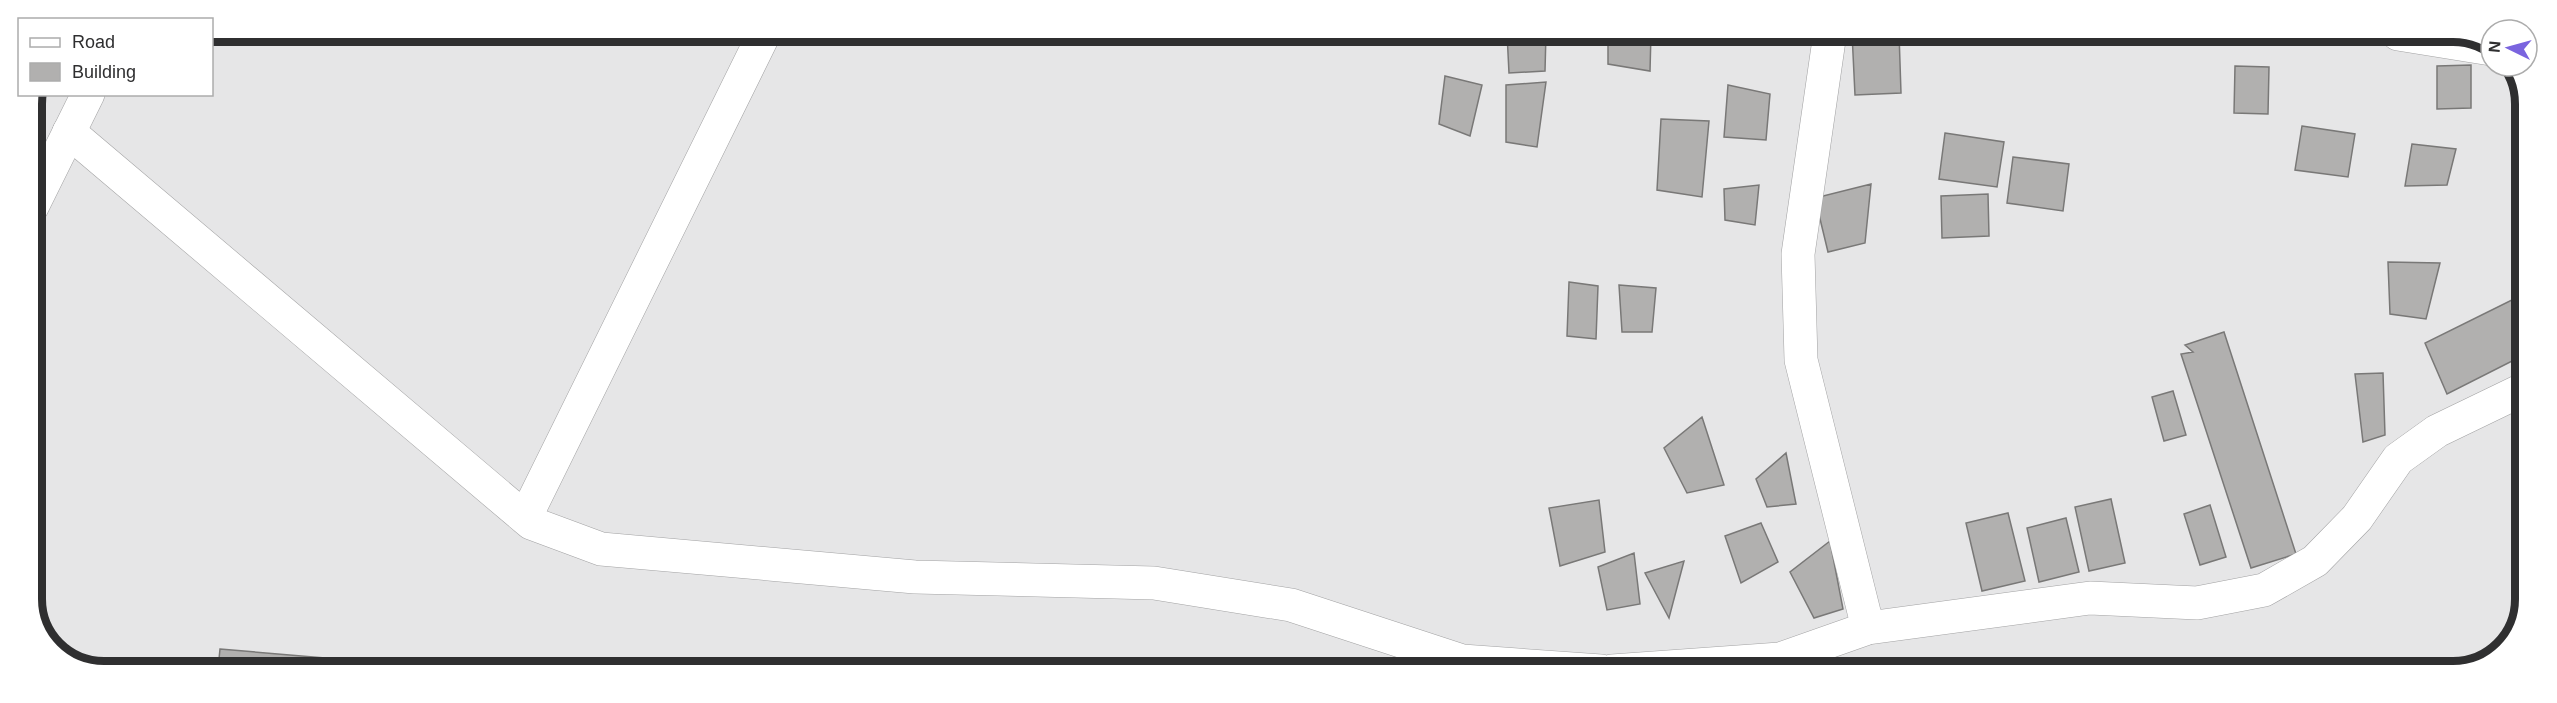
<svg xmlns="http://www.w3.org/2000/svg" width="2557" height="703" viewBox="0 0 2557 703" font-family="Arial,sans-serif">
  <rect width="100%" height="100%" fill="#e6e6e7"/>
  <path fill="#b1b0af" stroke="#797877" stroke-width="1.5" d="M1476,33H1493L1492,45L1476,43Z
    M1507,33H1546L1545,71L1509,73Z
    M1608,33H1651L1650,71L1608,64Z
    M1852,33H1899L1901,93L1855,95Z
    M2471,65V108L2437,109V66Z
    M2235,66L2269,67L2268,114L2234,113Z
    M1445,76L1482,85L1470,136L1439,124Z
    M1546,82L1537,147L1506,142V85Z
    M1728,85L1770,94L1766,140L1724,137Z
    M1661,119L1709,121L1702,197L1657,190Z
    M2302,126L2355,134L2348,177L2295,170Z
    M1945,133L2004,142L1997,187L1939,179Z
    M2412,144L2456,149L2447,185L2405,186Z
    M2013,157L2069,164L2063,211L2007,203Z
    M1871,184L1865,243L1828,252L1815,198Z
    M1759,185L1755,225L1725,220L1724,189Z
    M1988,194L1989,236L1942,238L1941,196Z
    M2388,262L2440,263L2426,319L2390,314Z
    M1569,282L1598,286L1596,339L1567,336Z
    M1619,285L1656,288L1652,332H1622Z
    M2524,294V355L2447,394L2425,343Z
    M2224,332L2296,554L2251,568L2181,354L2193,352L2185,345Z
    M2383,373L2385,435L2363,442L2355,374Z
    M2173,391L2186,435L2164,441L2152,397Z
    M1702,417L1724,485L1687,493L1664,448Z
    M1786,453L1796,504L1767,507L1756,479Z
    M2111,499L2125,563L2089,571L2075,507Z
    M1599,500L1605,552L1560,566L1549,508Z
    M2210,505L2226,557L2200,565L2184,514Z
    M2008,513L2025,581L1982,591L1966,523Z
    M2066,518L2079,572L2039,582L2027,528Z
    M1761,523L1778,562L1741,583L1725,536Z
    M1830,541L1843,609L1814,618L1790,572Z
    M1634,553L1640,604L1607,610L1598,567Z
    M1684,561L1669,618L1645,573Z
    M220,649L456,669H218Z
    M1978,658L1980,671H1949L1947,666Z
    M1888,663L1891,671H1866Z"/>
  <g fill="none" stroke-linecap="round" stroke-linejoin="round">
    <g stroke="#a2a2a3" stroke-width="34">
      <path id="minor" d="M1830,33L1798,254L1801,360L1868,628
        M2398,34L2491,49
        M69,132L531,523L601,549L915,577L1154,583L1291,605L1462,661L1601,671
        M525,518L765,32
        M1612,671L1780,659L1868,628L2090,598L2197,603L2264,590L2315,561L2357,518L2398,459L2437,431L2524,389"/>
    </g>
    <g stroke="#a2a2a3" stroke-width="34">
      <path id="major" d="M32,207L88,94"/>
    </g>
    <use href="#minor" stroke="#fff" stroke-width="33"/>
    <use href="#major" stroke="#fff" stroke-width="33"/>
  </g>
  <path d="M0 0H2557V703H0ZM104 42H2453A62 62 0 0 1 2515 104V599A62 62 0 0 1 2453 661H104A62 62 0 0 1 42 599V104A62 62 0 0 1 104 42Z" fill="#fff" fill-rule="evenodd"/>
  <path fill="none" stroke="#2f2f30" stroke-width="8" d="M104 42H2453A62 62 0 0 1 2515 104V599A62 62 0 0 1 2453 661H104A62 62 0 0 1 42 599V104A62 62 0 0 1 104 42Z"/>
  <rect x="18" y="18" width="195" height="78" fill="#ffffff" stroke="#acacac" stroke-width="1.5"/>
  <rect x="30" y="38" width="30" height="9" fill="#ffffff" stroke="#acacac" stroke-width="1.5"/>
  <text x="72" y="48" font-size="18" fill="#2f2f30">Road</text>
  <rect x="30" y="63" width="30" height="18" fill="#b1b0af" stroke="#acacac" stroke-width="1.5"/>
  <text x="72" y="78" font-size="18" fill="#2f2f30">Building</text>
  <g transform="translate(2509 48) rotate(275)"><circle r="28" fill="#ffffff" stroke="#acacac" stroke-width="1.5"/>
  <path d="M0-4.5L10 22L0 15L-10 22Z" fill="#7a64df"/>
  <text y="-9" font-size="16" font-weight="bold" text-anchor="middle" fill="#2f2f30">N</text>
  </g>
</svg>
